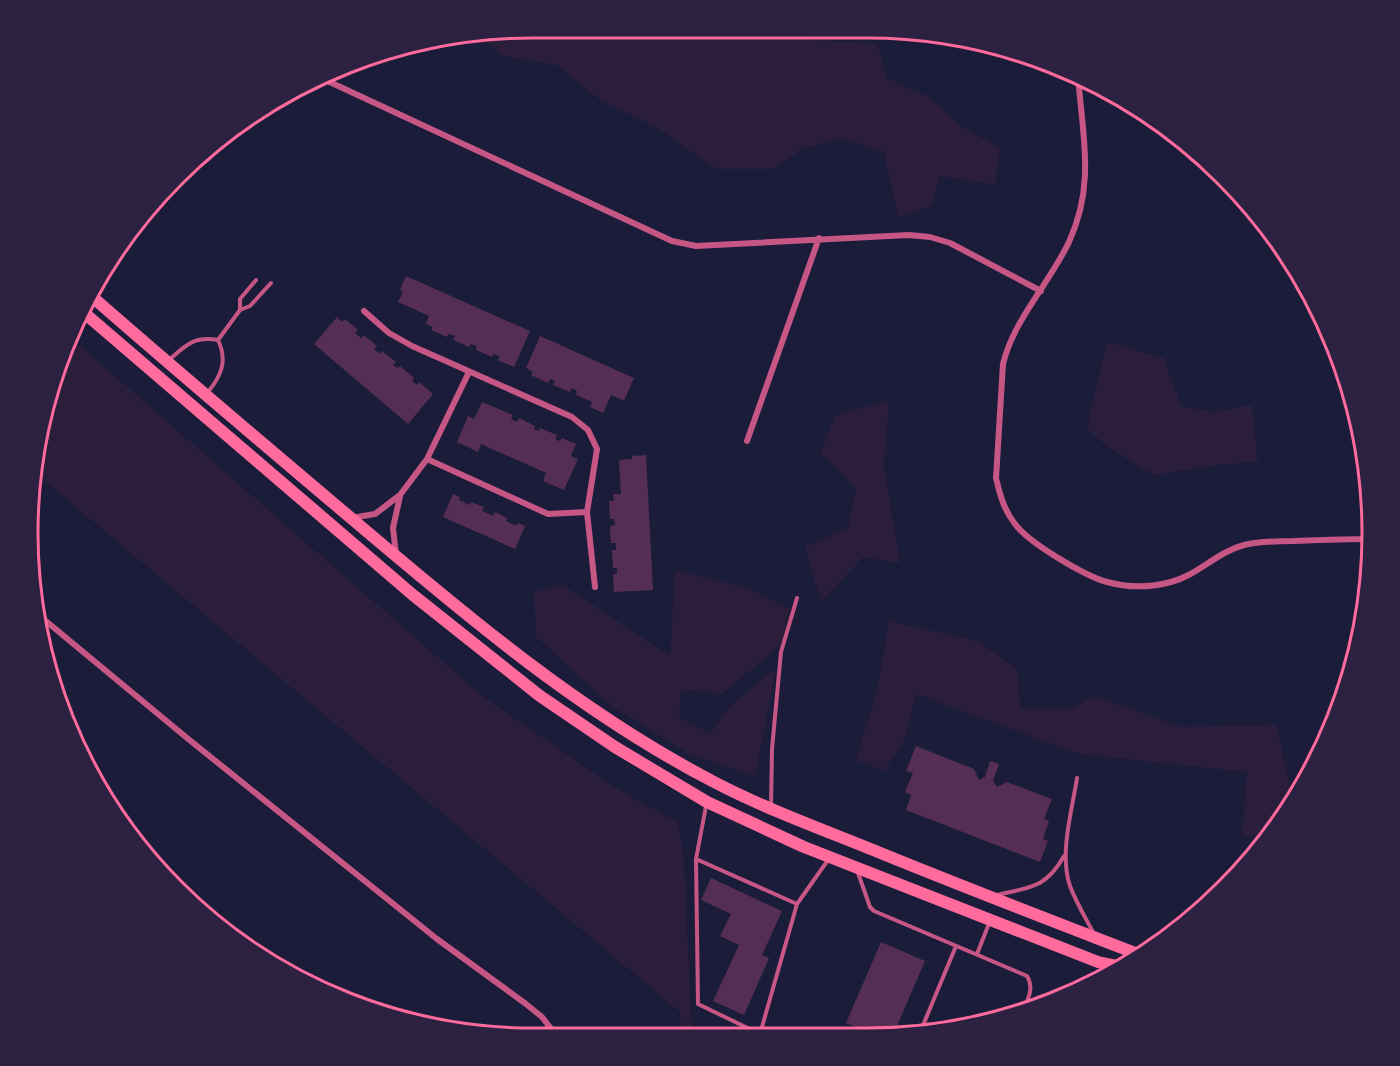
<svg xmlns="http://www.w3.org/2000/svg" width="1400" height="1066" viewBox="0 0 1400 1066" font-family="Manrope,sans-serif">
  <rect width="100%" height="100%" fill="#1b1b3a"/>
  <path fill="#2a1e3b" d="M533,27L789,28L802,39L877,44L887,78L929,97L961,126L1000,148L995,185L940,176L932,206L898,217L884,152L840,138L802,149L774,169H717L656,127L599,99L557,65L503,56L477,34Z
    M71,338L481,695L614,787L678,822L684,861L692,1033L694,1035H681L680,1012L35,473L44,402Z
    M1107,342L1164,358L1181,406L1213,412L1252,405L1258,461L1210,466L1154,475L1107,447L1087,428Z
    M889,401L884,465L900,563L863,557L821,602L805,547L848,528L856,489L820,452L836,415Z
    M675,570L746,588L790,608L781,645L722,694L681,689L679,718L711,733L730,706L776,668L755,776L691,755L613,707L536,637L534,592L563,585L670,656Z
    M889,621L977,641L1017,668L1021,709H1072L1094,696L1181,727L1276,725L1294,802L1288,814L1268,838L1242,836L1247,772L1079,754L916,694L905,740L884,771L856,760L877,691Z"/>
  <path fill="#542f53" d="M406,276L530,331L514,367L498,360L500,356L493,354L492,357L476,350L477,346L471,344L469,347L453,340L455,336L449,334L447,337L431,330L433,327L426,324L429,316L398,302L403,292L400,290Z
    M337,317L342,322L345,319L358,330L355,333L361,338L364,335L377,346L374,349L380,354L382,351L396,362L393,365L398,368L400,366L414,378L412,381L417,385L419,382L433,394L408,424L314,344Z
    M540,336L634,378L624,401L611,395L603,413L590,407L592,402L576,395L577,391L572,388L570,392L553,385L555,381L550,379L548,383L531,375L533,372L526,368Z
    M482,402L513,415L511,419L517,422L519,418L535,426L534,429L539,431L540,428L557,435L555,439L560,441L562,438L576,444L571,456L578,459L564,490L543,481L546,473L481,444L478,452L457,442L468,416L474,419Z
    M646,455L653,590L614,592L613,574H617V568H613L612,550H616V543H611L610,526L615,525L614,519H610L609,501H614L613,494H621L619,460L632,459V456Z
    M453,494L460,497L459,500L470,505L471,502L484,507L482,511L493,516L495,512L507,518L506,521L516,526L518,523L525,526L515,549L443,517Z
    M916,746L974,769L979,780L985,777L990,761L999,764L993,781L997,787L1007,782L1052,799L1044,819L1049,821L1043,839L1048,841L1040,862L906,810L911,795L905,792L913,773L906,771Z
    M711,878L782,911L762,955L769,958L744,1015L713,1001L739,945L720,936L731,914L701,900Z
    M881,942L925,961L893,1035H873L846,1023Z"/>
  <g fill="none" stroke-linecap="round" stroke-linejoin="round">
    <path stroke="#c65784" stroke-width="4" d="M240,310V299L256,280
      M169,360C186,345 194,336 218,340
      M208,392C221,376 228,361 218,340L240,310L250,306L271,283
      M1077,778C1072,811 1059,854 1070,886C1076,902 1085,917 1093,932
      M706,806L696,859L797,904
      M771,807L772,749L781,652L797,598
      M696,859L698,1004L760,1034L797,904L828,860
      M857,870L870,907L874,911L1027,976C1035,989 1027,1001 1021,1014
      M997,895C1031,887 1046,888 1064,856
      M977,954L990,921
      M919,1035L956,946"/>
    <path stroke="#c65784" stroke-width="6" d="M1078,74C1082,135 1096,183 1069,242C1049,284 1014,319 1003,364L996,478C1000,495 1004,510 1015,524C1029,543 1085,576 1107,582C1129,588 1149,588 1171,582C1198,575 1217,552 1244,545C1261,541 1278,541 1294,541C1320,540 1346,539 1372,539
      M321,78L672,241L696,246L909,235L930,237L950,243L1041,291
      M364,311L389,333L412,346L572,417L588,430L597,449L587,512L595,587
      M747,441L819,238
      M427,459L548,514L587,512
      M351,518L375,514L400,495L427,459L469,372
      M396,554L393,528L400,496
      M41,617L187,738L437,939L526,1004L542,1017L556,1035"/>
    <path stroke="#ff6b9d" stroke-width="12" d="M89,294C178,372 268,448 358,524C470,619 584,715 716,783C768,810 824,830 878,852C966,888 1055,922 1143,956
      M82,311L413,595L540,696L615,747L707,802L804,847L1098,962L1122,967"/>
  </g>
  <path d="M0 0H1400V1066H0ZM533 38H867A495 495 0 0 1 1362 533V533A495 495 0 0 1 867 1028H533A495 495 0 0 1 38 533V533A495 495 0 0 1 533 38Z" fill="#2d2142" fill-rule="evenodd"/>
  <path fill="none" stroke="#ff6b9d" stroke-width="3" d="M533 38H867A495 495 0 0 1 1362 533V533A495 495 0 0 1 867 1028H533A495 495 0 0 1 38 533V533A495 495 0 0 1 533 38Z"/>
</svg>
